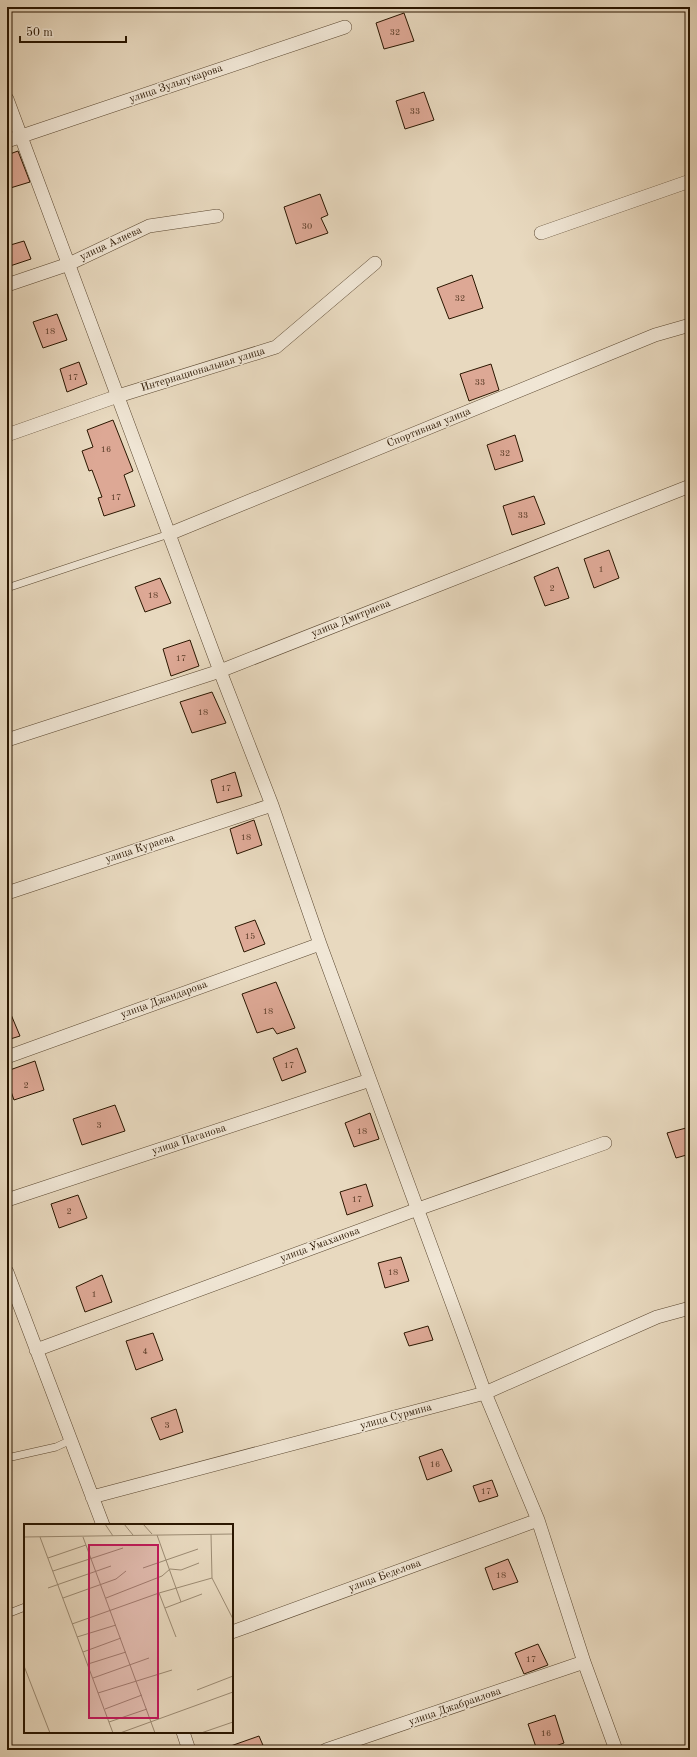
<svg xmlns="http://www.w3.org/2000/svg" width="697" height="1757" viewBox="0 0 697 1757" font-family="'Old Standard TT',serif">
  <rect width="100%" height="100%" fill="#e8d9bf"/>
  <filter id="stains"><feTurbulence type="fractalNoise" baseFrequency=".005" numOctaves="4"/><feColorMatrix values="0 0 0 0 .2 0 0 0 0 .09 0 0 0 0 .02 0 0 0 .5 -.17"/></filter>
  <radialGradient id="worn" r=".72"><stop offset=".6" stop-color="#630" stop-opacity="0"/><stop offset="1" stop-color="#630" stop-opacity=".3"/></radialGradient>
  <path fill="#dda895" stroke="#2a1600" d="M404,13L414,41L384,49L376,23Z
    M424,92L434,120L405,129L396,101Z
    M18,151L30,182L7,189V155Z
    M320,194L328,215L321,218L328,233L296,244L284,207Z
    M24,241L31,259L7,267V246Z
    M472,275L483,308L449,319L437,288Z
    M57,314L67,340L43,348L33,322Z
    M79,362L87,384L67,392L60,369Z
    M491,364L499,390L469,401L460,374Z
    M113,420L133,471L124,475L135,506L104,516L98,498L102,497L92,470L89,471L82,451L93,447L87,430Z
    M515,435L523,461L495,470L487,445Z
    M534,496L545,524L512,535L503,506Z
    M609,550L619,578L594,588L584,559Z
    M558,567L569,598L545,606L534,577Z
    M160,578L171,603L145,612L135,587Z
    M190,640L199,666L171,676L163,649Z
    M212,692L226,723L192,733L180,702Z
    M235,772L242,796L217,803L211,780Z
    M254,820L262,845L237,854L230,829Z
    M255,920L265,944L244,952L235,927Z
    M276,982L295,1028L277,1034L273,1028L257,1033L242,994Z
    M7,1005L20,1036L7,1040Z
    M297,1048L306,1072L282,1081L273,1058Z
    M35,1061L44,1090L14,1100L7,1080V1071Z
    M115,1105L125,1131L82,1145L73,1119Z
    M370,1113L379,1139L354,1147L345,1123Z
    M690,1127V1154L676,1158L667,1133Z
    M366,1184L373,1206L347,1215L340,1192Z
    M78,1195L87,1218L59,1228L51,1204Z
    M401,1257L409,1281L385,1288L378,1263Z
    M102,1275L112,1302L85,1312L76,1287Z
    M428,1326L433,1340L409,1346L404,1333Z
    M153,1333L163,1360L136,1370L126,1341Z
    M176,1409L183,1432L160,1440L151,1418Z
    M442,1449L452,1471L427,1480L419,1457Z
    M492,1480L498,1496L479,1502L473,1486Z
    M508,1559L518,1582L493,1590L485,1568Z
    M538,1644L548,1665L524,1674L515,1653Z
    M555,1715L564,1743L544,1750H537L528,1724Z
    M259,1736L265,1750H225V1748Z"/>
  <g fill="none" stroke-linecap="round" stroke-linejoin="round">
    <g stroke="#5a4730" stroke-width="8">
      <path id="lane" d="M7,588L169,534
        M7,1458L56,1447L71,1440
        M7,1614L25,1607"/>
    </g>
    <g stroke="#5a4730" stroke-width="14">
      <path id="street" d="M7,99L220,671L272,805L320,944L485,1393L538,1520L584,1662L616,1750
        M7,141L345,27
        M541,233L690,181
        M7,285L69,264L149,226L217,216
        M7,435L118,396L276,347L375,263
        M169,534L655,335L690,325
        M7,740L220,671L690,486
        M7,893L272,805
        M7,1057L320,944
        M7,1200L370,1080
        M7,1272L103,1525
        M36,1350L418,1209L605,1143
        M92,1497L485,1393L657,1317L690,1308
        M232,1632L538,1520
        M183,1732L189,1750
        M326,1750L584,1662"/>
    </g>
    <use href="#lane" stroke="#f0e6d5" stroke-width="7"/>
    <use href="#street" stroke="#f0e6d5" stroke-width="13"/>
  </g>
  <g text-anchor="middle" dominant-baseline="central" stroke-width="3" stroke-linejoin="round" paint-order="stroke">
    <g font-size="9" fill="#573a25">
      <text x="395" y="32">32</text>
      <text x="415" y="111">33</text>
      <text x="307" y="226">30</text>
      <text x="460" y="298">32</text>
      <text x="50" y="331">18</text>
      <text x="73" y="377">17</text>
      <text x="480" y="382">33</text>
      <text x="106" y="449">16</text>
      <text x="505" y="453">32</text>
      <text x="116" y="497">17</text>
      <text x="523" y="515">33</text>
      <text x="601" y="569">1</text>
      <text x="552" y="588">2</text>
      <text x="153" y="595">18</text>
      <text x="181" y="658">17</text>
      <text x="203" y="712">18</text>
      <text x="226" y="788">17</text>
      <text x="246" y="837">18</text>
      <text x="250" y="936">15</text>
      <text x="268" y="1011">18</text>
      <text x="289" y="1065">17</text>
      <text x="26" y="1085">2</text>
      <text x="99" y="1125">3</text>
      <text x="362" y="1131">18</text>
      <text x="357" y="1199">17</text>
      <text x="69" y="1211">2</text>
      <text x="393" y="1272">18</text>
      <text x="94" y="1294">1</text>
      <text x="145" y="1351">4</text>
      <text x="167" y="1425">3</text>
      <text x="435" y="1464">16</text>
      <text x="486" y="1491">17</text>
      <text x="501" y="1575">18</text>
      <text x="531" y="1659">17</text>
      <text x="546" y="1733">16</text>
    </g>
    <g font-size="11" fill="#2a1600" stroke="#f0e6d5">
      <text transform="translate(176 84) rotate(-19)">улица Зульпукарова</text>
      <text transform="translate(111 244) rotate(-25)">улица Алиева</text>
      <text transform="translate(203 370) rotate(-17)">Интернациональная улица</text>
      <text transform="translate(429 428) rotate(-22)">Спортивная улица</text>
      <text transform="translate(351 619) rotate(-22)">улица Дмитриева</text>
      <text transform="translate(140 849) rotate(-18)">улица Кураева</text>
      <text transform="translate(164 1000) rotate(-20)">улица Джандарова</text>
      <text transform="translate(189 1140) rotate(-18)">улица Паганова</text>
      <text transform="translate(320 1245) rotate(-20)">улица Умаханова</text>
      <text transform="translate(396 1417) rotate(-15)">улица Сурмина</text>
      <text transform="translate(385 1576) rotate(-20)">улица Беделова</text>
      <text transform="translate(455 1707) rotate(-19)">улица Джабраилова</text>
    </g>
  </g>
  <g transform="translate(24 1524)">
    <rect width="209" height="209" fill="#e8d9bf"/>
    <path fill="none" stroke="#9c8b73" stroke-width="1" d="M81,0L89,12M100,0L109,11M119,0L128,10M187,10L188,54L209,95M133,11L157,78M0,13L209,10M16,13L89,209M59,13L131,209M24,34L62,21M119,44L174,25M29,47L99,24M24,64L87,42M135,69L152,113M39,74L92,55L102,47M82,74L138,52L146,45L157,46L175,39M141,84L178,70M48,100L135,69L188,54M53,113L92,101M59,128L97,114M64,140L102,128M0,142L26,209M69,154L125,134M173,166L209,152M74,169L148,146M81,185L118,171M85,198L123,185M96,209L209,168M177,209L209,198"/>
    <path fill="#c2185b" fill-opacity="0.15" stroke="#c2185b" stroke-width="2" d="M65,21H134V194H65Z"/>
    <rect width="209" height="209" fill="none" stroke="#2a1600" stroke-width="2"/>
  </g>
  <rect width="697" height="1757" fill="none" stroke="#e8d9bf" stroke-width="24"/>
  <rect x="8" y="8" width="681" height="1741" fill="none" stroke="#2a1600" stroke-width="2"/>
  <rect x="12" y="12" width="673" height="1733" fill="none" stroke="#2a1600"/>
  <path d="M20 36v6h106v-6" fill="none" stroke="#2a1600" stroke-width="2"/>
  <text x="26" y="36" font-size="12" fill="#2a1600" stroke="#f0e6d5" stroke-width="3" paint-order="stroke">50 m</text>
  <rect width="100%" height="100%" filter="url(#stains)"/>
  <rect width="100%" height="100%" fill="url(#worn)"/>
</svg>
